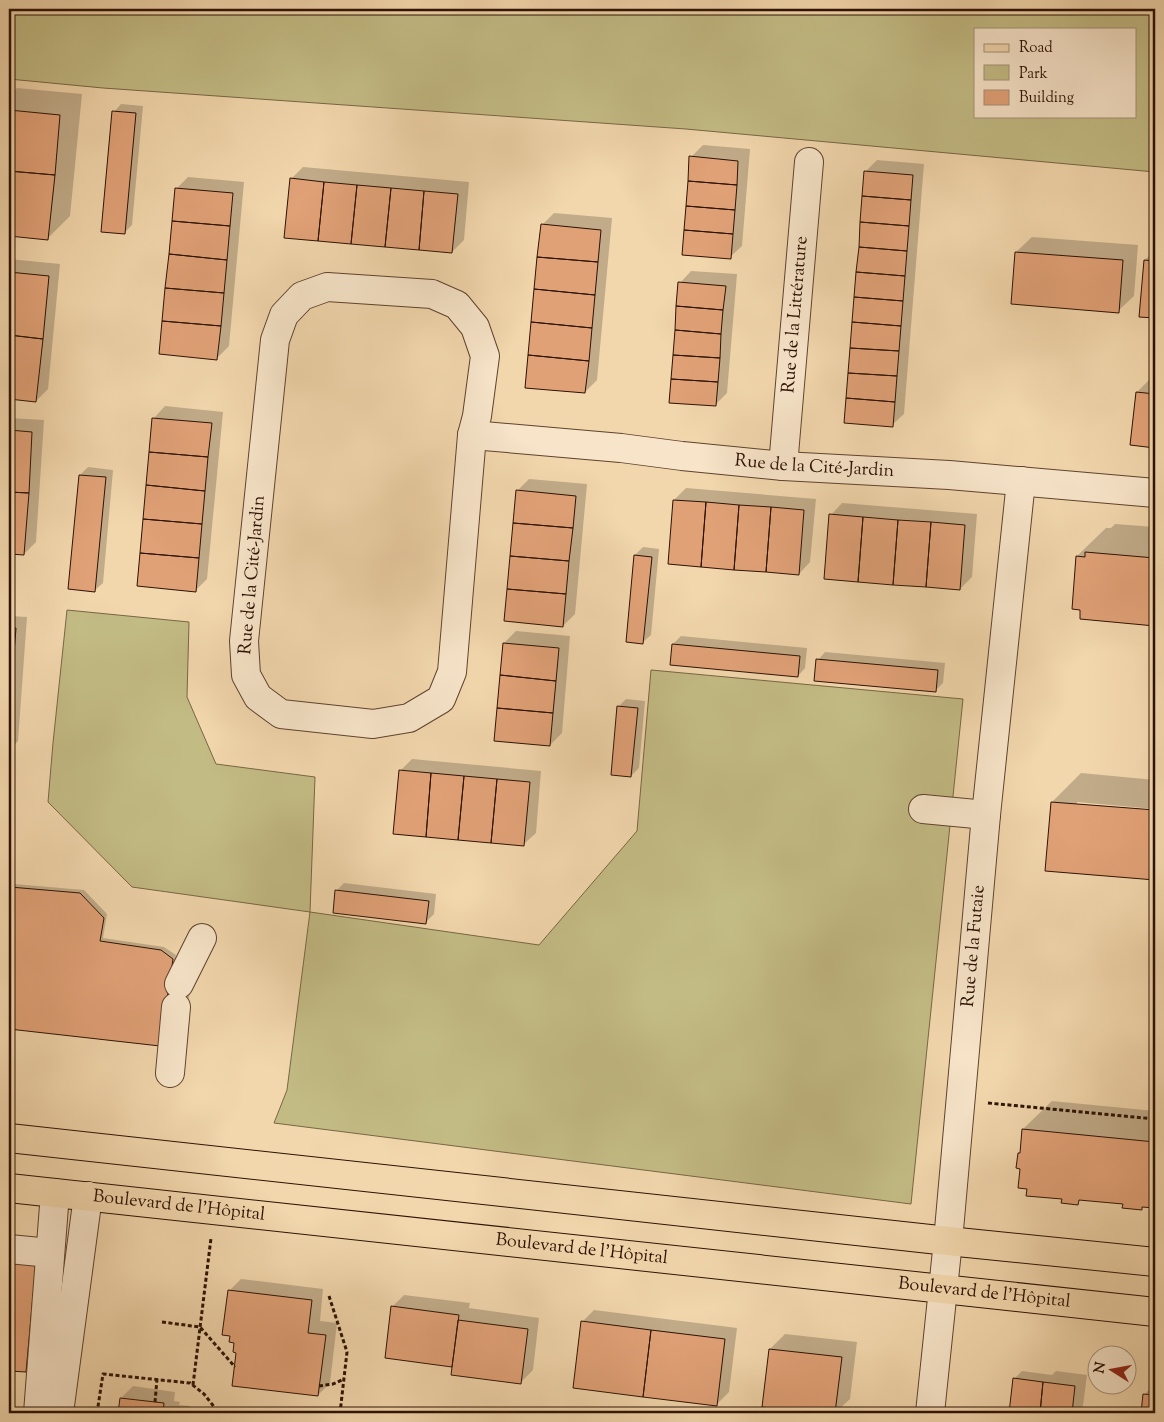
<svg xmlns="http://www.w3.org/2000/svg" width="1164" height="1422" viewBox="0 0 1164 1422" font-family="'Sorts Mill Goudy',serif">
  <rect width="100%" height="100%" fill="#f2d6ac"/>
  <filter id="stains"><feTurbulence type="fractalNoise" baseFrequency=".004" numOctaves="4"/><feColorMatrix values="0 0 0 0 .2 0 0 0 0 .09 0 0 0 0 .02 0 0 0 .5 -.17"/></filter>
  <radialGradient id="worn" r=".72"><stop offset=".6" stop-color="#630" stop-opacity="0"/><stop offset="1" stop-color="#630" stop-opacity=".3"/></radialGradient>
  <path fill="#c3bb84" stroke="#786644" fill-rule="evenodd" d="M9,9H1155V172L686,129L103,88L9,79ZM975,29H1135V116H975Z
    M67,610L189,622L187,697L216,764L315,777L310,912L539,945L637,831L651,670L963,699L911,1204L274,1123L287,1090L310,912L132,887L48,802L53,743Z"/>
  <path fill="#0003" d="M17,88L82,94L70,216L48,238L9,235V96Z
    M121,104L143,106L132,225L124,233L114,112Z
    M703,145L750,149L742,246L730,257L691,157Z
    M877,160L924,164L904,414L892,425L865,172Z
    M303,167L469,182L464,240L452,252L291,179Z
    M188,177L244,182L229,346L217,358L176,189Z
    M554,213L612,218L597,380L585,392L542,225Z
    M1032,237L1138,245L1134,296L1118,311L1016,252Z
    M1155,250V317L1141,316L1145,260Z
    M9,259L60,264L48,389L36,401L9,398Z
    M691,271L737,274L727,393L715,405L680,283Z
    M1152,377H1155V447L1131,444L1137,392Z
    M165,406L223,412L207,579L195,591L154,418Z
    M9,418L44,420L36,542L24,554L9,552Z
    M88,467L113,470L103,583L95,590L80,475Z
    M529,479L587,484L575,614L563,626L517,491Z
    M686,488L816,499L810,562L799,574L674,500Z
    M842,503L977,514L972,577L960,589L831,515Z
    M1115,524L1155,527V625L1081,618L1077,556L1106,528H1111Z
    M643,547L659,549L651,635L643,642L635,555Z
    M9,616L27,617L18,741L9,750Z
    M516,631L570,636L562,733L550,745L504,643Z
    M681,636L807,648L805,668L798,676L673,644Z
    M825,652L945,663L943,683L935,691L818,660Z
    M626,699L645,701L639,768L631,776L618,707Z
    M412,759L541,771L536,833L524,844L400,771Z
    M1081,773L1155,780V809L1077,802V805L1155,812V879L1047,870L1052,802Z
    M344,883L436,894L434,914L426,922L336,891Z
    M14,884L84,890L107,914L103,938L164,947L176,955L173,980L192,982L188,1003L160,1045L9,1028V902L11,887Z
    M1052,1101L1155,1111V1207L1144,1206L1141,1209L1124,1203L1081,1199L1077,1203L1028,1187L1021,1167L1019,1153L1021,1151L1023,1129Z
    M9,1249L47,1252L38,1359L26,1371L9,1370Z
    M241,1279L323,1289L320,1321L337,1323L330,1383L318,1395L238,1351L231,1335L229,1291Z
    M404,1295L470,1303L469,1308L539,1318L533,1370L521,1382L453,1366L386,1357L393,1306Z
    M594,1310L737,1328L729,1392L717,1404L582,1322Z
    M785,1334L857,1342L850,1399L835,1413L763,1406L770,1349Z
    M1022,1371L1052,1375L1056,1371L1087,1375L1082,1413H1010L1014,1379Z
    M1155,1383V1413H1142L1144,1395Z
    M133,1386L175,1392L174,1401L180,1402L179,1405L190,1406L189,1409L223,1413H119L121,1398Z"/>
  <path fill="#e1a177" stroke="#2c1204" d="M9,110L60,115L55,175L9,171Z
    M112,111L136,113L125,234L101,232Z
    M689,156L738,161L737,185L688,181Z
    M9,171L55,175L48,240L9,236Z
    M864,171L913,175L911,200L862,196Z
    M290,178L324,182L318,241L284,238Z
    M688,181L737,185L735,210L686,206Z
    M324,182L357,185L351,244L318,241Z
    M357,185L391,188L385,247L351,244Z
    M175,188L233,193L230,226L172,221Z
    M391,188L424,191L419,250L385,247Z
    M424,191L458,194L452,253L419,250Z
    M862,196L911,200L909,226L860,222Z
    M686,206L735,210L733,234L684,230Z
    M172,221L230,226L227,260L169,254Z
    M860,222L909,226L907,251L859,247Z
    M541,224L601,230L598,262L537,257Z
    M684,230L733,234L731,259L682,255Z
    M859,247L907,251L905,276L856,272Z
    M1015,252L1123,260L1119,313L1011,304Z
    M169,254L227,260L224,293L165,288Z
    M537,257L598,262L595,295L534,289Z
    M1144,260L1155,261V318L1139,317Z
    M9,272L49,276L43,339L9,335Z
    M856,272L905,276L903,301L854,297Z
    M678,282L726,286L723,310L676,306Z
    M165,288L224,293L221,326L162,321Z
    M534,289L595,295L592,328L531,322Z
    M854,297L903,301L901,326L852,322Z
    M676,306L723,310L721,334L675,330Z
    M162,321L221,326L217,360L159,354Z
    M531,322L592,328L589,361L528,355Z
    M852,322L901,326L899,351L850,348Z
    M675,330L721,334L720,358L673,355Z
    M9,335L43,339L36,402L9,399Z
    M850,348L899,351L897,376L848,373Z
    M528,355L589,361L585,393L525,388Z
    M673,355L720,358L718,382L671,379Z
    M848,373L897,376L895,402L846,398Z
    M671,379L718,382L716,406L669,403Z
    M1136,392L1155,394V448L1130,445Z
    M846,398L895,402L893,427L844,423Z
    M152,418L212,423L208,457L149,452Z
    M9,430L32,432L29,493L9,492Z
    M149,452L208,457L205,491L146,485Z
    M79,475L106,477L95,592L68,589Z
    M146,485L205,491L202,524L143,519Z
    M516,490L576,496L573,528L513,523Z
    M9,492L29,493L24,555L9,554Z
    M673,500L706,502L701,567L668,564Z
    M706,502L739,505L734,570L701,567Z
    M739,505L771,507L766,572L734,570Z
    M771,507L804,510L799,575L766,572Z
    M829,514L863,517L858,582L824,579Z
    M863,517L898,520L893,585L858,582Z
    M143,519L202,524L199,558L140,553Z
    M898,520L931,522L926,587L893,585Z
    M931,522L965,525L960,590L926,587Z
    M513,523L573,528L569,561L510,556Z
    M1085,552L1155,558V626L1080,619V610L1072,609L1076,556L1085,557Z
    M140,553L199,558L196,592L137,586Z
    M634,555L652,557L643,644L626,642Z
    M510,556L569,561L566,594L507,589Z
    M507,589L566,594L563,627L504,621Z
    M9,628H16L11,691H9Z
    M503,643L559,648L556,681L500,675Z
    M672,644L800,656L798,677L670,665Z
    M816,659L938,670L936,692L814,681Z
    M500,675L556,681L553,713L497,708Z
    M9,691H11L9,721Z
    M617,706L638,708L631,777L611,775Z
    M497,708L553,713L550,746L494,741Z
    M399,770L431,773L426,837L393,834Z
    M431,773L464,776L458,840L426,837Z
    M464,776L497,779L491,843L458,840Z
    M497,779L530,782L524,846L491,843Z
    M1051,802L1155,810V880L1045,871Z
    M10,887L80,893L104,918L100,941L161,950L173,959L160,1046L9,1029Z
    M335,890L429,901L426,924L333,913Z
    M1022,1129L1155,1142V1208L1142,1207V1210L1122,1208L1123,1204L1079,1200L1078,1205L1061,1203L1062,1199L1026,1196L1027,1189L1018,1188L1020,1169L1016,1168L1018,1153H1020Z
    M9,1261L36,1263L26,1372L9,1371Z
    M228,1290L312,1300L308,1333L326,1335L318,1396L232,1386L236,1353L233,1352L234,1343L229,1342L230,1336L222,1335Z
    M391,1306L459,1315L452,1367L385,1358Z
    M458,1320L528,1329L521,1384L451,1375Z
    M581,1321L651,1330L643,1397L573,1388Z
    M651,1330L725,1339L717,1406L643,1397Z
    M769,1349L842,1357L835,1413H817L762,1407Z
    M1013,1378L1043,1382L1040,1413H1009Z
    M1043,1382L1075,1386L1072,1413H1040Z
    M1143,1394L1155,1395V1413H1141Z
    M120,1398L164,1403L163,1413H166H118Z"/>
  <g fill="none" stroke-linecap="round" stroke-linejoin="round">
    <g stroke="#5e432e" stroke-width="30">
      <g id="minor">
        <path d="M327,287L432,294L457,305L475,327L485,356L477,416L472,435L452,672L441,699L409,718L373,724L281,714L258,697L246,675L244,641L275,340L284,315L302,296Z"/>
        <path id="s1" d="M472,435L621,448L682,456L783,466L949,475L1155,493"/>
        <path id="s2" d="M783,466L809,162"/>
        <path d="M923,809L986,815"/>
        <path d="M179,984L202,938"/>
        <path d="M170,1073L176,1007"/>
        <path d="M9,1249L50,1253"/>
        <path d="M38,1413L55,1193"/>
        <path d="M59,1413L88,1196"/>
        <path id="s3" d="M930,1413L948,1241L986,815L1021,481"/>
      </g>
    </g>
    <g stroke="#2c1204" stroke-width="30">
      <g id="major">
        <path d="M9,1138L948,1241L1155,1262"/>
        <path id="s4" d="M9,1188L1155,1312"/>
      </g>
    </g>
    <path stroke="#2c1204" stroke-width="3" stroke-dasharray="4 2.5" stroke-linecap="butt" d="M988,1103L1155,1119
      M329,1296L347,1352L340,1413
      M162,1322L200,1327L235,1367
      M193,1385L211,1238
      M319,1386L333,1384L344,1379
      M155,1402L157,1379
      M97,1413L103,1374L190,1383L204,1394L219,1413"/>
    <use href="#minor" stroke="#f7e4c9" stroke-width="28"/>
    <use href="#major" stroke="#f2d6ac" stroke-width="28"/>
  </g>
  <g text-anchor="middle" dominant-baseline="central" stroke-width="4" stroke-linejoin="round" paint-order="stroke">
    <g font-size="18" fill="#2c1204" stroke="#f7e4c9">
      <text stroke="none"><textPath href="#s2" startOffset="152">Rue de la Littérature</textPath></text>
      <text stroke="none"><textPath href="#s1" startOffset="344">Rue de la Cité-Jardin</textPath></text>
      <text transform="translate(253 575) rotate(-85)">Rue de la Cité-Jardin</text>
      <text stroke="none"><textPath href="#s3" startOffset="469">Rue de la Futaie</textPath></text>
      <text stroke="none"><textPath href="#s4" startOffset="171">Boulevard de l'Hôpital</textPath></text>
      <text stroke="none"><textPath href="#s4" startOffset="576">Boulevard de l'Hôpital</textPath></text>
      <text stroke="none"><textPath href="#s4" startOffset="981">Boulevard de l'Hôpital</textPath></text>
    </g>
  </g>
  <rect width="1164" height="1422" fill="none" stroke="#f2d6ac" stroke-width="30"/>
  <rect x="10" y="10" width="1144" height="1402" fill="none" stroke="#2c1204" stroke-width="2.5"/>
  <rect x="15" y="15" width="1134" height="1392" fill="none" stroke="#2c1204"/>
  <rect x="974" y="28" width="162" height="90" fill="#f7e4c9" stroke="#a6907a"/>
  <rect x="984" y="44" width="25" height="8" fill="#f2d6ac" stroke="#a6907a"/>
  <text x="1019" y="52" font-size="15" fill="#2c1204">Road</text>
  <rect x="984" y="65" width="25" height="15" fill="#c3bb84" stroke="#a6907a"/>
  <text x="1019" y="78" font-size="15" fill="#2c1204">Park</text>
  <rect x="984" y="90" width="25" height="15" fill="#e1a177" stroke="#a6907a"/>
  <text x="1019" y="102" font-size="15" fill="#2c1204">Building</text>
  <g transform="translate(1112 1370) rotate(281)"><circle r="24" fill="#f7e4c9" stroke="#a6907a"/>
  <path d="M0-4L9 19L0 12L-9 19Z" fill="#8f2418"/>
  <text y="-8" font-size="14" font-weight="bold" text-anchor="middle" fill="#2c1204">N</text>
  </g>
  <rect width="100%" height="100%" filter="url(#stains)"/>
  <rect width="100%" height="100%" fill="url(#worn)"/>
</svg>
